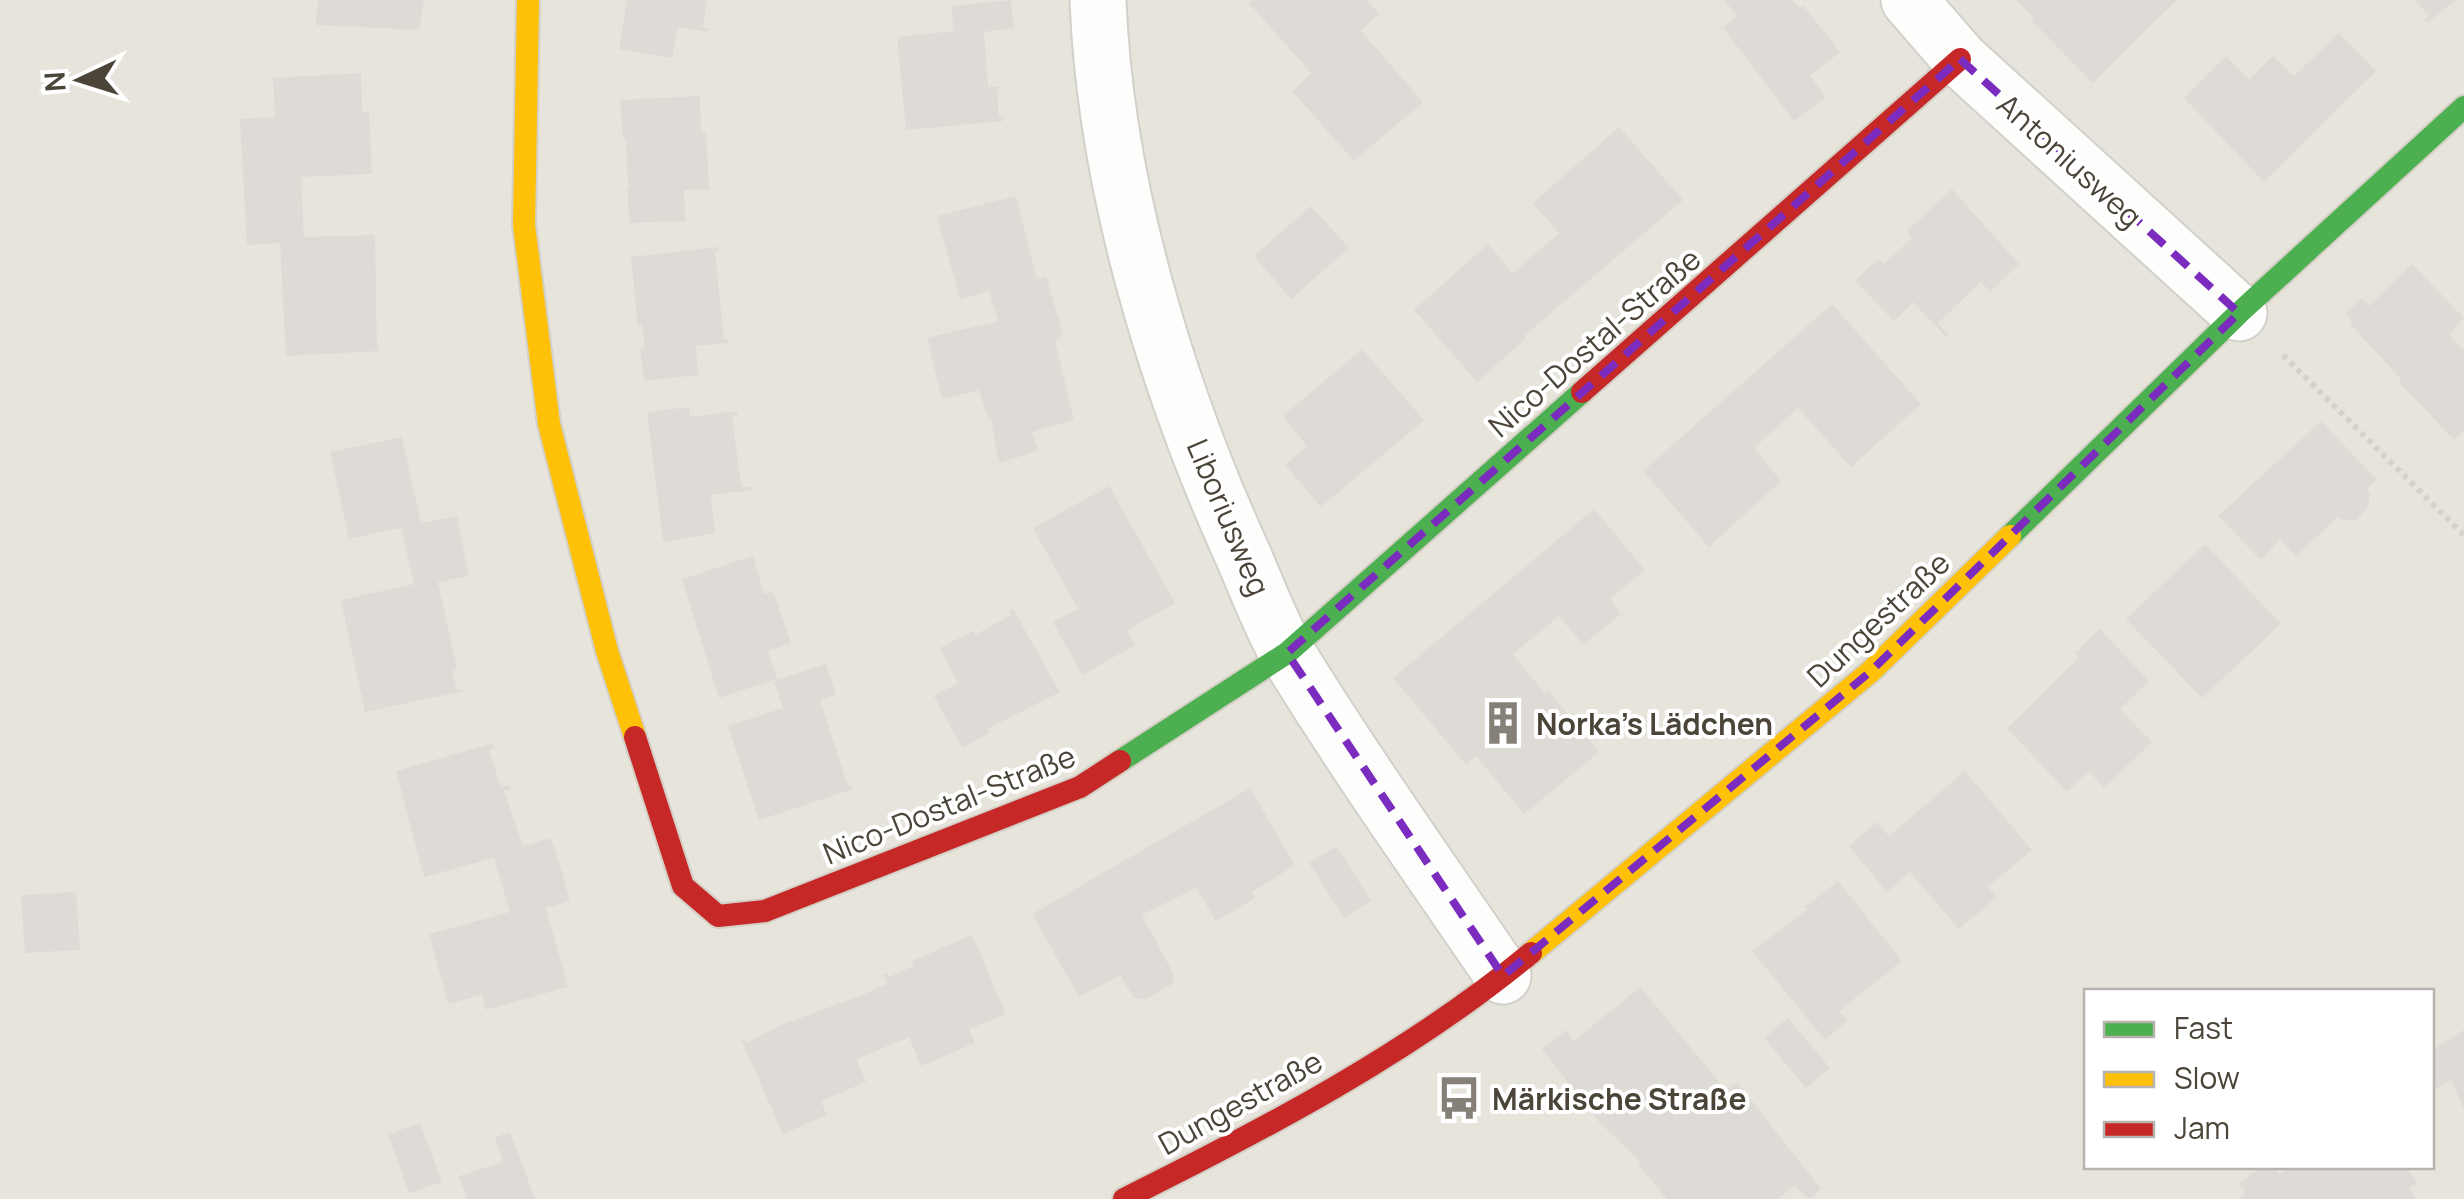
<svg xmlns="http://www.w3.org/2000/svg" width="2464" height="1199" viewBox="0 0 2464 1199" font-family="Manrope,sans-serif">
  <rect width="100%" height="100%" fill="#f4f2ee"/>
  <path fill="#e7e4dc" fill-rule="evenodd" d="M0,0H2464V1199H0ZM2086,992H2432V1166H2086Z"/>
  <path fill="#dedbd6" d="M318,0H424L419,30L316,25Z
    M627,0H707L703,28H708V32L678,27L672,58L619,49Z
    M1011,0L1014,28L984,32L988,87L1000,86L997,91L999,117L1003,116V121L906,130L897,37L954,31L951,6Z
    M1252,0H1367L1379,14L1361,31L1423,102L1354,161L1292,91L1311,73L1249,3Z
    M1724,0H1793L1800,8L1803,5L1840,52L1810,76L1826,97L1794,121L1723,28L1737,16Z
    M2017,0H2177L2093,83L2031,20L2033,18Z
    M2415,0H2456L2427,23L2424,20L2429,16Z
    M2339,33L2376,71L2264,182L2184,98L2226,56L2249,80L2273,56L2294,76Z
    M361,73L362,112L369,111L372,174L301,177L304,237L375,235L377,347L380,351L286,356L280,243L247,245L240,119L275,117L273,78Z
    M700,96L701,132H706L709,189L684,190L685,221L629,223L628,193L624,189L628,190L626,139H623L620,100Z
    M1619,127L1683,200L1524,336L1526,338L1477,382L1414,310L1488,244L1513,273L1559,233L1533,203Z
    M1952,189L2019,264L1990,292L1981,282L1938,323L1949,334L1946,337L1913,302L1894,321L1855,281L1878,259L1884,264L1912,238L1906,232Z
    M1016,196L1037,279L1046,276L1063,335L1055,341L1074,420L1032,432L1038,451L999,463L991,419L988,420L979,390L942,399L927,338L998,321L989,291L960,299L937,216Z
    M1311,206L1349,248L1291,299L1254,256Z
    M718,247L719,251L715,252L724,340L728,339V343L696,346L698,375L644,381L640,348H645L642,325L638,326L631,257Z
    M2412,264L2464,318L2449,335L2464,351V431L2454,440L2399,382L2401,379L2350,324L2353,322L2345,314L2362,298L2369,306Z
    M1832,304L1921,404L1851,467L1798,408L1754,448L1781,481L1709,547L1643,471Z
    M1362,349L1424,420L1321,507L1285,465L1307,446L1283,416Z
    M689,407L690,417L737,411L738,415L732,416L741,487H751L752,490L711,495L715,533L663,542L647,412Z
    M2321,421L2377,480L2366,490L2370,493L2368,507L2356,520H2342L2338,517L2296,556L2280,539L2261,560L2218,516Z
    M402,437L421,523L457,516L469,576L438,582L457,669L452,670L456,689L464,691L365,712L341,600L414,584L401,528L349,539L330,452Z
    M1109,486L1175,603L1127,630L1135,645L1082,675L1053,622L1078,609L1033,528Z
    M1594,509L1645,570L1610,599L1621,614L1583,645L1559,616L1513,654L1545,694L1549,691L1599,752L1524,814L1476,756L1466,765L1393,678Z
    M2205,544L2281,624L2202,698L2126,619Z
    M753,556L764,594L773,591L791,643L768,651L777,679L719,698L682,579Z
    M1013,609L1060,692L987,729L989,733L962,748L934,696L958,683L940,648L973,631L975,635L1011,615L1009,612Z
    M2100,629L2149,681L2120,709L2152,742L2104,788L2089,771L2067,792L2007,728L2079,658L2075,653Z
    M826,664L836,695L820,700L848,786L852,785L853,789L759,820L728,726L783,708L774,681Z
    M494,743L495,748L489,750L501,787L509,785L511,789L504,791L523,846L551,838L561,869L570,901L546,908L568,987L486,1010L482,995L448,1004L429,934L510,912L494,858L424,877L396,771Z
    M1965,771L2032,850L1988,887L1997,897L1959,929L1910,872L1887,892L1849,846L1877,822L1889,836Z
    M1250,788L1295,865L1252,892L1255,898L1216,921L1196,888L1142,915L1173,973V984L1145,999L1134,998L1120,975L1079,997L1032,914Z
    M1337,846L1371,901L1344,918L1309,863Z
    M1838,881L1902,961L1839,1011L1847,1021L1825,1040L1752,951L1808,909L1805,907Z
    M76,892L80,950L25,953L21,895Z
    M972,935L1006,1014L969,1029L975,1043L921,1066L909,1037L857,1059L866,1082L821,1101L827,1115L783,1134L740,1037L747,1043L778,1026L860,996L887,984L883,975L886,973L889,977L914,966L912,961Z
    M1640,987L1726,1090L1737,1082L1821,1189L1809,1199L1795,1185L1778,1199H1667L1638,1164L1640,1161L1599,1122L1542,1049L1566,1030L1574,1041Z
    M1788,1018L1830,1068L1806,1088L1764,1038Z
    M2464,1030V1110L2451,1080L2432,1091V1050Z
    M420,1123L442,1182L409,1193L388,1134Z
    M510,1132L535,1199H467L459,1176L503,1162L495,1137Z
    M2262,1166H2273L2279,1174L2290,1166H2406L2417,1182L2409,1188L2416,1199H2239L2246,1192L2238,1184Z"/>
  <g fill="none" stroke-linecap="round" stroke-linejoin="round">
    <g stroke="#d2d0cb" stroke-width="59">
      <path id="street" d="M1098,0C1105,184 1166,386 1242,553C1257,587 1270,624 1289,656C1356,765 1431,870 1503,976
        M1909,0L1960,59L2239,313"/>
    </g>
    <g stroke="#d3cfc5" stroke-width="26">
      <path id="fast" d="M2010,536L2239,313L2464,107
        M1120,761L1287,653L1582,392"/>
    </g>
    <g stroke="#d3cfc5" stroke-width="26">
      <path id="slow" d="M528,0L524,225L549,424L607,651L635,737
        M1531,953L1870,672L2010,536"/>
    </g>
    <g stroke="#d3cfc5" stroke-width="26">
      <path id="jam" d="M1582,392L1960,59
        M635,737L683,886L718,916L765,911L1080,787L1120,761
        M1124,1199C1265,1129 1410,1053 1531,953"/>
    </g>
    <path stroke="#d3d2cc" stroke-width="6" stroke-dasharray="5 5" stroke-linecap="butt" d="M2283,355L2464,535"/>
    <use href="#street" stroke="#fdfdfc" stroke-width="55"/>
    <use href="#fast" stroke="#4caf50" stroke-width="22"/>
    <use href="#slow" stroke="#ffc107" stroke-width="22"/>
    <use href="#jam" stroke="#c62828" stroke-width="22"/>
  </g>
  <path fill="none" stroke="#7b2cbf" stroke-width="8" stroke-dasharray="20 12" stroke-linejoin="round" d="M1960,59L2239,313L1870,672L1503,976L1287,653Z"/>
  <defs>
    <g id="building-bare" transform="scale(3.45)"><path d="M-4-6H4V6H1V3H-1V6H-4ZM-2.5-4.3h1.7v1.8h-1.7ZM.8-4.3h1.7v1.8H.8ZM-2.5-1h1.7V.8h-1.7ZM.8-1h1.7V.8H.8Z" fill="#868178" stroke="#fff" stroke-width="2.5" paint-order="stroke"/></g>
    <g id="bus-bare" transform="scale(3.45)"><path d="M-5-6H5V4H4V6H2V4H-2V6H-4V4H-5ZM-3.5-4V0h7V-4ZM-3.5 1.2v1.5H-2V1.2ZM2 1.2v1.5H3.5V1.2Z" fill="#868178" stroke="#fff" stroke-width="2.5" paint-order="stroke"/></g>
  </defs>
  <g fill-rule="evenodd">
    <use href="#building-bare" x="1503" y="723"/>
    <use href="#bus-bare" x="1459" y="1098"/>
  </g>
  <g text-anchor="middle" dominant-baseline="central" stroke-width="8" stroke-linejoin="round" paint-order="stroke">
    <g font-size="30" fill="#4b4439" stroke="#fff">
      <text transform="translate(2070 160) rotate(42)">Antoniusweg</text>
      <text transform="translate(1594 342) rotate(-41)">Nico-Dostal-Straße</text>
      <text transform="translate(1229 517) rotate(67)">Liboriusweg</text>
      <text transform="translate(1878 619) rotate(-43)">Dungestraße</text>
      <text transform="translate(949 804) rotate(-22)">Nico-Dostal-Straße</text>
      <text transform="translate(1240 1102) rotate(-29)">Dungestraße</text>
    </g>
    <g font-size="30" font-weight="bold" fill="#4b4439" stroke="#fff" text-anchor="start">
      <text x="1536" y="723">Norka's Lädchen</text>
      <text x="1492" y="1098">Märkische Straße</text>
    </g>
  </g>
  <rect x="2084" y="989" width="350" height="180" fill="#ffffff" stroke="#b7b4b0" stroke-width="2.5"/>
  <rect x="2104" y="1022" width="50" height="15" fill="#4caf50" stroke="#b7b4b0" stroke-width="2.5"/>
  <text x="2174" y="1039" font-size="30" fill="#4b4439">Fast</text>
  <rect x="2104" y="1072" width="50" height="15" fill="#ffc107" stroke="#b7b4b0" stroke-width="2.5"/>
  <text x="2174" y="1089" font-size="30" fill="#4b4439">Slow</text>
  <rect x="2104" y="1122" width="50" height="15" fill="#c62828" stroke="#b7b4b0" stroke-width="2.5"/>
  <text x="2174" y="1139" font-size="30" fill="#4b4439">Jam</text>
  <g transform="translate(80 80) rotate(266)" stroke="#ffffff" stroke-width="8" paint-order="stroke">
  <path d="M0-8L18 38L0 25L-18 38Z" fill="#4b4439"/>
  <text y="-15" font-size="28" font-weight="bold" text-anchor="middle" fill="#4b4439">N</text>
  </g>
</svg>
